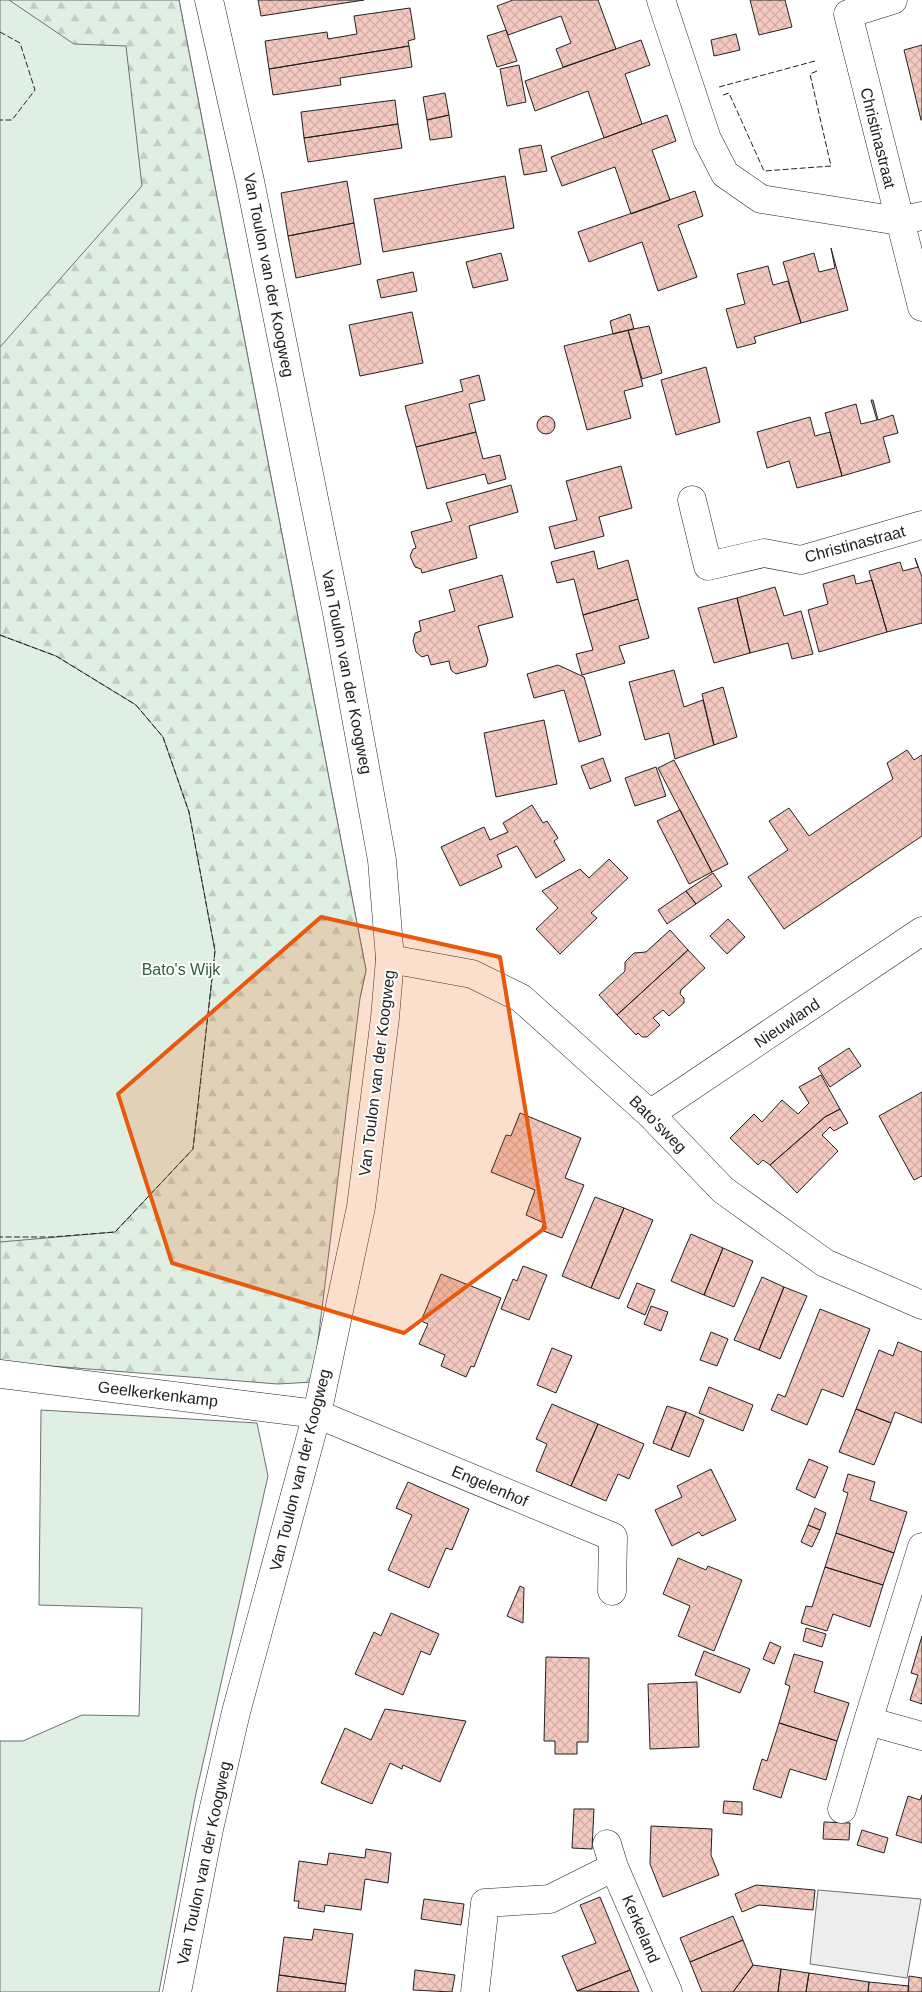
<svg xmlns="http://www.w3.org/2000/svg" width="922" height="1992" viewBox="0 0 922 1992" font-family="Helvetica,sans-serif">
  <defs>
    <pattern id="forest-firs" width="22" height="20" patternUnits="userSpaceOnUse" patternTransform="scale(1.25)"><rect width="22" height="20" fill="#e0efe3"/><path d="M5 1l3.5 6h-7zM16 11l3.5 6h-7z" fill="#c0cdc2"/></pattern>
    <pattern id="building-cross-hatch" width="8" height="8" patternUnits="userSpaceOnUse" patternTransform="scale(1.25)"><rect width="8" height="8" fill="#f3c9c0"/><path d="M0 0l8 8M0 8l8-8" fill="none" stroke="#d0aca5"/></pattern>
  </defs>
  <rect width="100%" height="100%" fill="#fff"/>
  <path fill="#e0efe3" stroke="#6f6f6f" d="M0,0H179L366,970L360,998L0,1362Z
    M41,1410L257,1423L268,1476L195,1798L159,1992H0V1741H23L82,1715L139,1716L142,1608L39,1605Z"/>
  <path fill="url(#forest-firs)" stroke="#6f6f6f" d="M9,0H179L366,970L360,998L313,1382L278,1384L0,1362V1242L115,1232L193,1149L215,951L189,812L163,737L136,705L56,656L0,635V347L142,186L126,46L74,44Z"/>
  <path fill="#ededed" stroke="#6f6f6f" d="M818,1890L921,1899L907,1978L810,1964Z"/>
  <path fill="url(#building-cross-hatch)" stroke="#222" d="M258,0H364L261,16Z
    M513,0H598L616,49L563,67L556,49L571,43L561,16L508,35L497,6Z
    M750,0H785L792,27L759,35Z
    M410,8L415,39L408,41L409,46L269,69L265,41L327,32L328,39L357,34L354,16Z
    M506,30L517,61L497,67L487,36Z
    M736,34L740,50L714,56L711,40Z
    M641,40L650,65L625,74L642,124L604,138L588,91L535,111L525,81Z
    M922,45V120H921L904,50Z
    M409,46L412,67L340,78L341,85L273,95L269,69Z
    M519,65L526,102L507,106L500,69Z
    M445,93L449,115L427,120L423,97Z
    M395,100L398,124L304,138L301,112Z
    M449,115L452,137L430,140L427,120Z
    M667,115L676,141L652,150L670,200L631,214L615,167L562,186L551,157Z
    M398,124L402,148L308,162L304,138Z
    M541,145L547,171L524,175L519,149Z
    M505,176L514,228L383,252L374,199Z
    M347,181L354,223L288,236L281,193Z
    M695,191L703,216L678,225L697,277L658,291L642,242L589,262L578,232Z
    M354,223L361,264L296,278L288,236Z
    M831,248L848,310L801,323L783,262L814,253L819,272L835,268Z
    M501,253L508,280L473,288L466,262Z
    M768,266L773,285L788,281L801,323L754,337L756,343L737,348L726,309L745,304L737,274Z
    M413,272L417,291L381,298L377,280Z
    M412,312L423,363L360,376L349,325Z
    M630,314L634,329L613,334L610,321Z
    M649,326L662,373L642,379L628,330Z
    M628,330L643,386L624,391L631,418L587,430L564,346Z
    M706,367L720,422L676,435L661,380Z
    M479,375L485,400L469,404L476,432L416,447L405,406L463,391L460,380Z
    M871,400H873L878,420L893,415L898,433L883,437L890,462L842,476L825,413L856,404L861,424L877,420Z
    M537 425a9 9 0 1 1 18 0a9 9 0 1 1-18 0Z
    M810,417L815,436L830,432L842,476L797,488L789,461L767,468L757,432Z
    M476,432L483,459L500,455L506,479L488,484L485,474L427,489L416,447Z
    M621,466L632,508L599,517L604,536L555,549L549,527L577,520L566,481Z
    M511,485L518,512L469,526L477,558L422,573L421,569L415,567L410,556L413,549L416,548L411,532L452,521L446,503Z
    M594,551L598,569L628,560L638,599L583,615L574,579L557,583L551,562Z
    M915,558L922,577V623L887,632L869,571L900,562L903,571L918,567Z
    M502,575L513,617L478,626L488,660L486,666L456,674L451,670L449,661L431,665L428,655L422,657L416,652L413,641L415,633L421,631L419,621L455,611L449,590Z
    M854,575L856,584L872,580L887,632L819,652L808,610L828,604L823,584Z
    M775,587L784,616L801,611L813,654L792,659L788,643L750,653L737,598Z
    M737,598L750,653L714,663L698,608Z
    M638,599L649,638L619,646L625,663L582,675L576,654L593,650L583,615Z
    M558,665L584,677L601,735L579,742L564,690L534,698L527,674Z
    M674,670L684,707L703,700L714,745L675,759L669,733L645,740L629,682Z
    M723,687L737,737L714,745L702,694Z
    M544,720L557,784L496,797L484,733Z
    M907,750L914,760L922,755V836L784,929L748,877L788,850L769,821L789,808L809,836L893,779L887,763Z
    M603,758L611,781L590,789L581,766Z
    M674,760L728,864L712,872L658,768Z
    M656,767L666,796L635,806L625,778Z
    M532,805L543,823L547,821L558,838L554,841L565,860L536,878L517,846L497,855L502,867L460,886L441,847L484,827L490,840L508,832L503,823Z
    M680,810L712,872L689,884L657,821Z
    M609,859L628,878L591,913L597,918L560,954L536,929L558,908L542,891L580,869L589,878Z
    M713,873L722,886L696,904L686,891Z
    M686,891L696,904L667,924L658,910Z
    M728,919L745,937L727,954L710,936Z
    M670,930L688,950L617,1015L599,995L625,971V962L634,953L646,952Z
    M688,950L705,968L681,990L680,994L684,998V1003L669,1016L663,1010L653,1018L660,1025L647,1037H642L638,1033L636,1035L617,1015Z
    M849,1048L861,1066L830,1087L818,1068Z
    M821,1075L840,1109L825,1117L770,1165L763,1160L758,1165L730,1138L754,1114L762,1122L782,1100L798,1114L809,1103L799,1087Z
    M922,1092V1176L914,1180L879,1116Z
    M840,1109L848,1123L834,1131L830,1127L822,1135L838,1151L797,1193L770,1165L825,1117Z
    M520,1113L581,1138L565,1178L584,1185L562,1238L541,1230L544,1223L526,1215L535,1190L491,1172L506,1135L511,1136Z
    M595,1197L624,1208L591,1288L562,1276Z
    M624,1208L653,1220L619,1299L591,1288Z
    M691,1234L723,1248L704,1295L671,1281Z
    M723,1248L753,1261L734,1307L704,1295Z
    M523,1266L547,1275L529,1320L501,1309L513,1279L517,1281Z
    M441,1274L501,1298L474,1367L471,1366L466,1377L441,1366L445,1355L419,1344L428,1324L421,1321Z
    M762,1277L784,1287L759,1350L734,1340Z
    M637,1283L655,1290L645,1315L627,1307Z
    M784,1287L807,1296L780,1359L759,1350Z
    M651,1306L668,1312L661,1331L644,1324Z
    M820,1309L870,1329L843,1397L822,1389L807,1425L771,1410L778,1394L785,1397Z
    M711,1332L728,1339L717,1366L700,1360Z
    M898,1342L922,1352V1423L895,1412L891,1423L856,1409L879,1350L893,1356Z
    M552,1348L572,1356L556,1393L537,1385Z
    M709,1387L753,1405L743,1431L699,1413Z
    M552,1404L598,1424L571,1486L536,1471L547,1444L536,1439Z
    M667,1406L686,1412L671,1450L653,1443Z
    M856,1409L891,1423L874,1465L839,1452Z
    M686,1412L704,1420L689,1457L671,1450Z
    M598,1424L644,1444L629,1479L618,1474L606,1501L571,1486Z
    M809,1459L828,1467L815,1498L796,1489Z
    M711,1469L736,1520L702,1536L699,1532L672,1546L655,1510L682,1497L677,1486Z
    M848,1474L875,1482L870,1500L907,1512L894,1553L836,1533L848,1493L843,1491Z
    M408,1482L469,1509L452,1550L446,1548L429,1588L388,1570L412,1515L396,1508Z
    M815,1508L826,1513L820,1530L808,1525Z
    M808,1525L820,1530L812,1547L801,1542Z
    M836,1533L894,1553L883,1585L825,1567Z
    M678,1558L706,1570L708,1566L742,1580L714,1651L678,1636L690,1606L663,1594Z
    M825,1567L883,1585L870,1627L833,1614L827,1631L801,1623L806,1606L812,1607Z
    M520,1586L524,1588L523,1623L507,1616Z
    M391,1613L439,1634L430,1655L421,1651L403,1695L355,1674L374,1632L381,1636Z
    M806,1628L826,1634L822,1647L803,1641Z
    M922,1636V1704L910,1700L918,1675L911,1673Z
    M770,1642L781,1647L774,1664L763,1659Z
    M704,1651L750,1669L740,1693L695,1675Z
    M794,1654L823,1662L814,1692L849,1703L837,1741L779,1723L790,1686L785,1684Z
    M546,1657L589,1658L588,1742H577V1754H555V1741H544Z
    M697,1682L699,1747L650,1749L648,1684Z
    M385,1709L466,1721L440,1782L403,1765L402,1769L390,1763L372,1804L321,1783L345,1728L371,1740Z
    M779,1723L837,1741L826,1780L790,1769L781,1798L753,1789L762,1759L767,1761Z
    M922,1795V1843L896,1835L908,1796L920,1800Z
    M724,1801L742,1802V1815L723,1813Z
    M574,1809H594L592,1849L572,1848Z
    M824,1822L850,1823L849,1840L823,1839Z
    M651,1826L712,1829L711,1855L719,1875L663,1897L650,1864Z
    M862,1830L888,1838L884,1853L857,1845Z
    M366,1849L391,1853L388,1883L365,1879L361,1910L325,1905L324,1912L298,1908L299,1901H294L299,1861L327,1865L329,1853L365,1858Z
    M756,1885L815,1890L813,1910L759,1905L742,1912L735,1894Z
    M600,1897L630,1970L577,1991L562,1956L596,1943L580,1905Z
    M424,1899L464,1904L461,1925L421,1919Z
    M733,1916L743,1940L690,1962L680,1938Z
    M314,1929L353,1934L346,1984L279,1975L284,1937L312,1940Z
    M743,1940L753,1965L733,1992H702L690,1962Z
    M753,1965L781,1969L778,1992H733Z
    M781,1969L809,1973L806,1992H778Z
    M415,1970L455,1975L452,1992L413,1990Z
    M630,1970L639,1992L577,1991Z
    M809,1973L869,1982L868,1992H806Z
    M279,1975L346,1984L345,1992H277Z
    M909,1976L922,1978V1992H908Z
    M869,1982L909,1986L908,1992H868Z"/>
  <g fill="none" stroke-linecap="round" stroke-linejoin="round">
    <g stroke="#222" stroke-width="29">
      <path id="street" d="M661,0L707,139L725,174L761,199L899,221L922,216
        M893,0L848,14L922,307
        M692,500L708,566L764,553L801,560L922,525
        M390,959L472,974L521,998L650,1114L723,1190L825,1263L922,1305
        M650,1114L922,931
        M0,1374L317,1414L613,1537L612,1591
        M922,1547L868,1721L922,1736
        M842,1809L868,1721
        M607,1844L614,1867L668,1992
        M475,1992L485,1903L550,1899L614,1867"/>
    </g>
    <g stroke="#222" stroke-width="29">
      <path id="secondary" d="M177,1992L209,1829L236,1712L317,1414L361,1207L385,1018L390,959L382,860L337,613L250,181L209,0"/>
    </g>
    <use href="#street" stroke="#fff" stroke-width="28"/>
    <use href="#secondary" stroke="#fff" stroke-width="28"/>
    <path stroke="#222" stroke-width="1" stroke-dasharray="6 2.5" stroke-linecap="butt" d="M0,32L20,43L35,90L12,120H0
      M719,87L815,61
      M723,95L729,93L764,171L831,166L810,74L817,71
      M0,635L56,656L136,705L163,737L189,812L215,951L193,1149L115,1232L51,1237H0"/>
  </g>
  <path fill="#e8590c" fill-opacity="0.2" stroke="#e8590c" stroke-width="4" stroke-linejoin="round" d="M321,917L500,957L545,1228L404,1333L172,1263L118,1094Z"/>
  <g text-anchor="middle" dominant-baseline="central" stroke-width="4" stroke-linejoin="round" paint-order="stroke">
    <g font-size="16" fill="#222" stroke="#fff">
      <text transform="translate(878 138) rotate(76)">Christinastraat</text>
      <text transform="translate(269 275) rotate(79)">Van Toulon van der Koogweg</text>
      <text transform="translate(855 544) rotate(-15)">Christinastraat</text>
      <text transform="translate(347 672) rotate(79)">Van Toulon van der Koogweg</text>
      <text transform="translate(787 1023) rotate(-34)">Nieuwland</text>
      <text transform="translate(377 1073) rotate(-83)">Van Toulon van der Koogweg</text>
      <text transform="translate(658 1124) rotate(45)">Bato'sweg</text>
      <text transform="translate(158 1394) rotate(7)">Geelkerkenkamp</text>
      <text transform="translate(300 1470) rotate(-76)">Van Toulon van der Koogweg</text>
      <text transform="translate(490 1486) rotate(23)">Engelenhof</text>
      <text transform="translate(204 1863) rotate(-78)">Van Toulon van der Koogweg</text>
      <text transform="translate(641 1929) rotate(67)">Kerkeland</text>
    </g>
    <g font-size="16" fill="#2f5e38" stroke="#fff">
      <text x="181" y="969">Bato's Wijk</text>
    </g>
  </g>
</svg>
